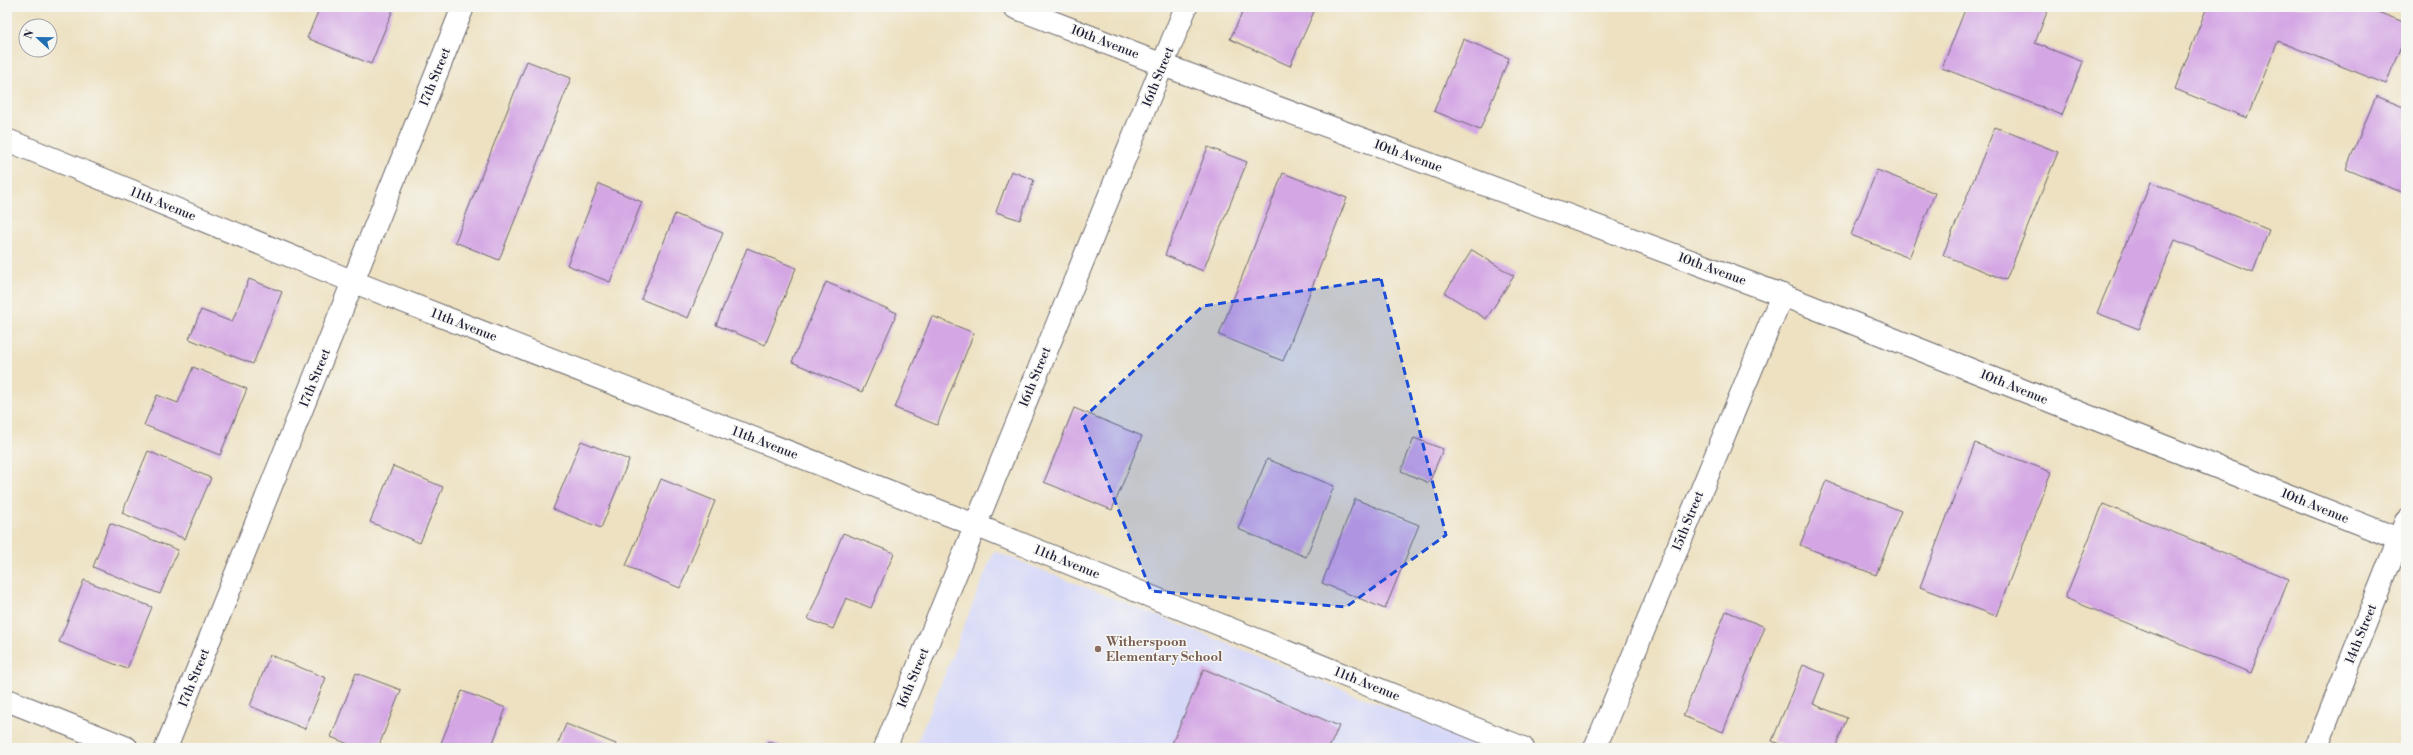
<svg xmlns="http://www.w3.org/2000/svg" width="2413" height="755" viewBox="0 0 2413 755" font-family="'Libre Bodoni',serif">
  <rect width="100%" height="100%" fill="#f6f6f2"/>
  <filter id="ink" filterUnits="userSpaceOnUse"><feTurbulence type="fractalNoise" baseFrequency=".025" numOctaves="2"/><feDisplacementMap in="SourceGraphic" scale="8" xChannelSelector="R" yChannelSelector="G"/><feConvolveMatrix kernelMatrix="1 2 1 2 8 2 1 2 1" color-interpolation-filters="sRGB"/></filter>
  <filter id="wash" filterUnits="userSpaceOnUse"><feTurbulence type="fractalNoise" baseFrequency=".012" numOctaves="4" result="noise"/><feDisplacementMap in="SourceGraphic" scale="16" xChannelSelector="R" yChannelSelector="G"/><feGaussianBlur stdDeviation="0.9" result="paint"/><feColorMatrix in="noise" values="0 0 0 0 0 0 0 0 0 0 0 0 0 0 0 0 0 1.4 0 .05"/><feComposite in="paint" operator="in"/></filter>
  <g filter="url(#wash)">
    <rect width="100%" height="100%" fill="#ede1c1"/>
    <path fill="#d6d8f8" d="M994,551L1490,748H915Z"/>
    <g id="blocks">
      <path fill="#d4a7e4" d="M320,7H394L371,64L307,38Z
        M1245,7H1316L1290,66L1230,39Z
        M1966,7H2049L2035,43L2083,62L2062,115L1942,68Z
        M2207,7H2365L2406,23V33L2386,84L2278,41L2247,118L2175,89Z
        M1463,39L1509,58L1480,130L1434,111Z
        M527,61L571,78L499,260L455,242Z
        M2376,96L2406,108V194L2346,169Z
        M1995,127L2058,152L2006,280L1943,255Z
        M1208,147L1247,162L1203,271L1165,255Z
        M1877,170L1935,193L1909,258L1851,235Z
        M1011,171L1034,180L1020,220L996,212Z
        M1283,173L1347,198L1283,361L1219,335Z
        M2151,182L2269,230L2253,272L2175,240L2139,329L2097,313Z
        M599,184L642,202L610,282L567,265Z
        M675,214L723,233L688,318L641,299Z
        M747,248L796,268L765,345L716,325Z
        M1472,250L1514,276L1486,319L1445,293Z
        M249,279L282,292L253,364L189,339L201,310L232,322Z
        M826,282L897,313L862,392L792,362Z
        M932,316L974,333L937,425L895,408Z
        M193,367L247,389L220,455L144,425L157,395L178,403Z
        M1074,408L1142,436L1112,510L1044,482Z
        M1414,438L1443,449L1429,483L1401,471Z
        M581,441L629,460L601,528L553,509Z
        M1975,443L2051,472L1996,616L1920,587Z
        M148,451L211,478L185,539L122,513Z
        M1267,459L1334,486L1306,557L1238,529Z
        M393,466L443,487L420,543L370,522Z
        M661,479L715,501L680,588L626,566Z
        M1826,481L1901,511L1876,575L1800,545Z
        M1355,499L1419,525L1385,609L1322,583Z
        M2103,504L2289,579L2251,673L2065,598Z
        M110,523L178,550L160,594L93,567Z
        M843,533L894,553L871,608L846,598L833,629L808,619Z
        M84,580L152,607L127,669L59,642Z
        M1726,611L1765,627L1723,732L1683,716Z
        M270,655L326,678L305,729L250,706Z
        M1803,665L1825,674L1813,704L1847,718L1835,748H1789L1772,741Z
        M1204,669L1339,726L1329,748H1170Z
        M356,673L401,690L378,748H358L331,737Z
        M462,691L506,708L491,748H439Z
        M566,724L616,744L615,748H556Z
        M768,741L785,748H765Z"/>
    </g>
  </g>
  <g filter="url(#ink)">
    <use href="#blocks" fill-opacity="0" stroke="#69656a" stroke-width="1"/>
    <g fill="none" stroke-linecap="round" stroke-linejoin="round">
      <g stroke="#69656a" stroke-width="24">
        <path id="street" d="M7,140L354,282L975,525L1523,748
          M7,700L127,748
          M166,748L463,7
          M885,748L1186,7
          M1595,748L1782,295"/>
      </g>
      <g stroke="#69656a" stroke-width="24">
        <path id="secondary" d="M1014,7L1163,65L1782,295L2406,542
          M2316,748L2406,521"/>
      </g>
      <use href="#street" stroke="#fff" stroke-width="22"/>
      <use href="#secondary" stroke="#fff" stroke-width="22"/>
    </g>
  </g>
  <path fill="#1d4ed8" fill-opacity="0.2" stroke="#1d4ed8" stroke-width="3" stroke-dasharray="8 5" stroke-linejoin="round" d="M1381,279L1446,535L1346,607L1151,591L1082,419L1203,306Z"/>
  <circle fill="#8d6e63" stroke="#f6f6f2" stroke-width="1.5" cx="1098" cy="649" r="4"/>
  <g text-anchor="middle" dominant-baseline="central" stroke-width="3" stroke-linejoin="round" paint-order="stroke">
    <g font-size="13" fill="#22223b" stroke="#f6f6f2">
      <text transform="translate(1105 42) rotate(21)">10th Avenue</text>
      <text transform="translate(435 77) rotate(-68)">17th Street</text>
      <text transform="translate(1158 77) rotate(-68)">16th Street</text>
      <text transform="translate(1408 156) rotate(20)">10th Avenue</text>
      <text transform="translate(163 204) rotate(22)">11th Avenue</text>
      <text transform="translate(1712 269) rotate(20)">10th Avenue</text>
      <text transform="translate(464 325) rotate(21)">11th Avenue</text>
      <text transform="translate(1035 377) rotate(-68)">16th Street</text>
      <text transform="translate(315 378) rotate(-68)">17th Street</text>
      <text transform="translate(2014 387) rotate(22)">10th Avenue</text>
      <text transform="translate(765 443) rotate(21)">11th Avenue</text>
      <text transform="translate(2315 506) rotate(22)">10th Avenue</text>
      <text transform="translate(1688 521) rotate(-68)">15th Street</text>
      <text transform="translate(1067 562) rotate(22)">11th Avenue</text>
      <text transform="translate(2361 634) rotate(-68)">14th Street</text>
      <text transform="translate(194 678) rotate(-68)">17th Street</text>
      <text transform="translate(913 678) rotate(-68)">16th Street</text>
      <text transform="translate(1367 684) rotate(22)">11th Avenue</text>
    </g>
    <g font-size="13" font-weight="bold" fill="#785e54" stroke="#f6f6f2" text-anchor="start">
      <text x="1106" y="642">Witherspoon<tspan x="1106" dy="15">Elementary School</tspan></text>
    </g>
  </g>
  <rect width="2413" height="755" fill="none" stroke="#f6f6f2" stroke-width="24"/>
  <g transform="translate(38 38) rotate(292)"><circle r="19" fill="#f6f6f2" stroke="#a1a1a9"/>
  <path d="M0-3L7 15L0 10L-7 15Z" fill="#1f6fb2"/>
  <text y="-6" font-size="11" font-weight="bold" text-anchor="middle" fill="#22223b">N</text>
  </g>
</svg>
